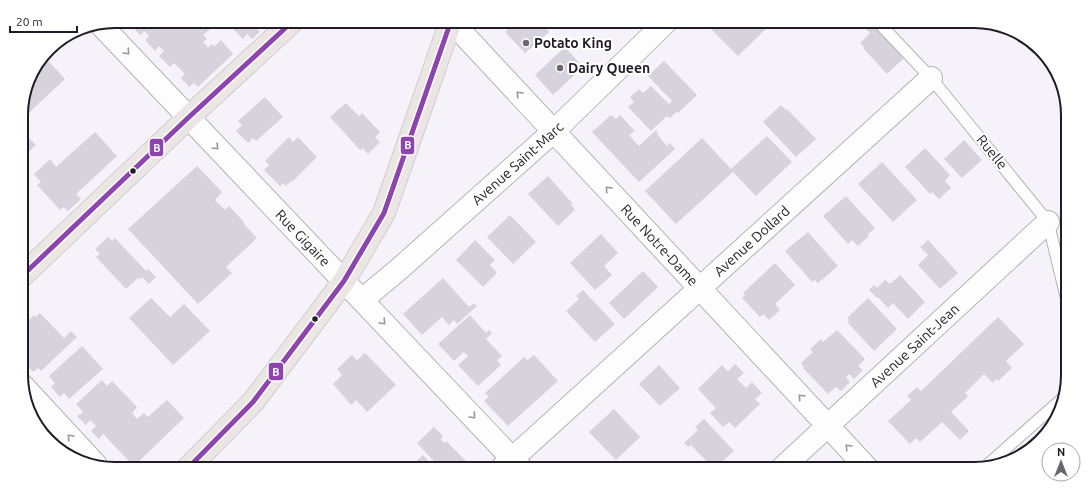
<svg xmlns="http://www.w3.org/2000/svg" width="1089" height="490" viewBox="0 0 1089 490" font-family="Ubuntu,sans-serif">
  <rect width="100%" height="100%" fill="#f6f2fa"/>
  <path fill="#d7d3dc" d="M134,21H190L193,24L196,21H203L210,29L203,35L207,39L203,42L206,45L208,48L212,44L215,46L221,40L233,54L198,87L194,83L189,87L181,78L185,74L174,63L170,67L159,56L164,51L159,46L155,51L145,40L149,36L145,31L140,35L130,24Z
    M225,21H262L255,27L260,32L252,39L247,34L243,39Z
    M500,21H539L549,32L525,53L505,32L508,29Z
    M709,21H761L768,27L738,56L711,29L712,27L708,23Z
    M871,23L904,58L887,74L863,48L864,47L860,43L870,33L865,28Z
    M565,47L583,67L553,95L535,75Z
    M44,56L65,79L21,120V108L31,73Z
    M664,61L697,95L678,113L676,112L670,118L667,116L651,131L628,107L634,102L630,97L639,89L643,93L651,86L669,104L672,101L648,76Z
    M265,97L283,117L256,141L253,138L248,143L236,131L242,125L238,121Z
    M346,103L359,116L362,113L380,132L375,137L380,142L368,154L363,148L360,150L330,117Z
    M781,105L786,110L787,109L816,139L796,157L763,122Z
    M611,115L616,119L620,115L635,131L629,135L639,146L656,130L658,133L657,134L667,146L670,143L675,149L639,182L592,132Z
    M21,130L36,145L21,159Z
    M95,132L117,156L76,194L81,199L68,211L64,207L60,210L37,185L41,182L34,174L50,159L56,167Z
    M767,136L792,162L756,196L733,172L676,224L645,191L702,138L731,169Z
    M289,137L293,142L298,137L317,157L292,182L291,181L286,186L283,183L280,186L264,170L269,165L265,161Z
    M964,140L982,160L962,178L944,159Z
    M925,148L950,175L945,181L951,188L939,199L932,192L930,194L905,167Z
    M882,162L917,200L893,222L858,184Z
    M197,166L222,192L215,200L225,210L229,206L244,222L243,223L257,238L226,267L232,273L198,304L128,229Z
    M548,176L573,204L571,205L575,210L558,226L528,194Z
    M846,196L875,228L868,234L869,236L858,246L852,240L848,244L823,216Z
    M510,215L536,242L513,264L487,237Z
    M808,232L838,266L818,283L815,280L812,282L785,251Z
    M601,234L618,253L604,266L612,275L595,290L570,263Z
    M108,237L112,241L115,238L146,271L148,269L156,277L149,284L142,277L139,280L138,278L126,289L96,257L100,254L95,249Z
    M475,240L495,260L490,265L497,273L483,287L456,260Z
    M928,240L958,273L940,289L918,265L928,255L920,247Z
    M775,263L795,285L775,304L780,310L769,320L763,314L760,317L742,298L745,295L743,293Z
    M643,271L658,287L624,319L609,303Z
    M900,275L925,302L908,319L893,303L888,308L878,297L877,298L869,290L874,285L877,288L885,280L890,284Z
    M443,278L469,307L474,303L477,306L457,324L454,320L449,325L442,317L422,335L403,314Z
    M583,290L615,324L595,342L566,311L579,299L576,296Z
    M151,298L170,317L184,304L210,331L173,365L129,318Z
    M868,298L897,329L874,351L847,322L849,320L847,318Z
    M40,313L64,338L71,331L77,337L41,371L38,368L33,372L25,363L29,359L27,356L23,359L22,358V327L34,315L35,317Z
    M470,315L486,333L489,330L492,333L486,339L502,356L497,360L501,365L478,386L458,365L468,356L464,352L454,361L438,344Z
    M998,317L1024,344L1006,361L1012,368L998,381L996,379L993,383L984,374L965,393L968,396L951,412L969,431L960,440L942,422L920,442L916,438L910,444L888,421L911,400L907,396L917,387L921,391Z
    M837,330L865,359L858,366L863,370L854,379L849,374L846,377L850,382L841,391L836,387L828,394L803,368L804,367L801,363L813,352L810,349L821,339L823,342Z
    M82,346L103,369L69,399L64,393L60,397L51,387L55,383L49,376Z
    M365,353L396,385L367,412L356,400L351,405L333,384L342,375L337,369L352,355L357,360Z
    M534,355L558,381L508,426L484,401L489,397L485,393L524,357L527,360Z
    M735,364L744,373L737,379L746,388L752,382L762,393L755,399L760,404L735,428L729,422L723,427L710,413L716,408L698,389L722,365L728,371Z
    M659,365L680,388L660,406L639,384Z
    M102,380L107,386L112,381L137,407L132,413L137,419L144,413L148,417L167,400L184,418L134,466L103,434L99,439L91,431L96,426L90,420L86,425L77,416L83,412L76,404Z
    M614,409L640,437L616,460L589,432Z
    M704,419L734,451L714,469L691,445L688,447L684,443L698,430L695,427Z
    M434,427L443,436L441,439L444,443L446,441L469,464L464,469H441L417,443Z
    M423,455L435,469H408Z"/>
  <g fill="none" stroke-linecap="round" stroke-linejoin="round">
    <g stroke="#b5b1ba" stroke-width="13">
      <path id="lane" d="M877,21L931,78L1048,222L1068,305
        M985,467L1064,397"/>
    </g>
    <g stroke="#b5b1ba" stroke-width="24">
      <g id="street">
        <path id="s1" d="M451,21L868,469"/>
        <path id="s2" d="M100,24L522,469"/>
        <path id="s3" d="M362,300L398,270L554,131L667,21"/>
        <path d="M22,385L96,465"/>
        <path id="s4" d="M501,469L931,78"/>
        <path id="s5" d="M781,469L1048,222"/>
      </g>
    </g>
    <g stroke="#d0cdd2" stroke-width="24">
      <path id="primary" d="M22,276L189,117L293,21
        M187,469L253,402L344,281L384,213L451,21"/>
    </g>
    <use href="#lane" stroke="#fefdfe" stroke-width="11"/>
    <use href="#street" stroke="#fefdfe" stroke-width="22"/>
    <use href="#primary" stroke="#ebe6e4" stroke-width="22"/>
    <g stroke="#fff" stroke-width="8">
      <path id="bus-1" d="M22,276L189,117L293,21
        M187,469L253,402L344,281L384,213L451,21"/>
    </g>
    <use href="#bus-1" stroke="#8e44ad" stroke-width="5"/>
  </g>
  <defs><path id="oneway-chevron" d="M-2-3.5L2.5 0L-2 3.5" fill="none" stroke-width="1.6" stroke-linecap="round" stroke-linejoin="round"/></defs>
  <g stroke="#9b979d">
    <use href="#oneway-chevron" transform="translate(127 52) rotate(47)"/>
    <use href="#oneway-chevron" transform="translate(519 94) rotate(-133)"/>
    <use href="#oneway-chevron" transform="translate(216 147) rotate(46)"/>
    <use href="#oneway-chevron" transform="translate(608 189) rotate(-133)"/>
    <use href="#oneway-chevron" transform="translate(383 322) rotate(47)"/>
    <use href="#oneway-chevron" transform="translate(801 397) rotate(-133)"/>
    <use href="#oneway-chevron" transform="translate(473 416) rotate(47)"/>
    <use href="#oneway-chevron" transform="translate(70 437) rotate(-133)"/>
    <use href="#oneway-chevron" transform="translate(848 447) rotate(-133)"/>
  </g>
  <g fill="#6c6671" stroke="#fff" stroke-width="1.5">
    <circle cx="526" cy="43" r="4"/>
    <circle cx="560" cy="68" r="4"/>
  </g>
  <g fill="#221b27" stroke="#fff" stroke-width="1.5">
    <circle cx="133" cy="171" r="3.5"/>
    <circle cx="315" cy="319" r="3.5"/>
  </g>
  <g text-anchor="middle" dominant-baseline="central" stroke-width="4" stroke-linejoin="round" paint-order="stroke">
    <g font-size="14" font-weight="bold" fill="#221b27" stroke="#fff" text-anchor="start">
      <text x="534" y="43">Potato King</text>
      <text x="568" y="68">Dairy Queen</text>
    </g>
    <g font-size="14" fill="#221b27" stroke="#fff">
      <text transform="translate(992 152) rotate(51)">Ruelle</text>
      <text stroke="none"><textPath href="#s3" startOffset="207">Avenue Saint-Marc</textPath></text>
      <text stroke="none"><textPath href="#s2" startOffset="295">Rue Gigaire</textPath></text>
      <text stroke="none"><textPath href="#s4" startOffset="339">Avenue Dollard</textPath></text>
      <text stroke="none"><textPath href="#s1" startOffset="306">Rue Notre-Dame</textPath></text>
      <text stroke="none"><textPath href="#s5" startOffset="182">Avenue Saint-Jean</textPath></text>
    </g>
  </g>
  <path d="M0 0H1089V490H0ZM115 28H974A87 87 0 0 1 1061 115V375A87 87 0 0 1 974 462H115A87 87 0 0 1 28 375V115A87 87 0 0 1 115 28Z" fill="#fff" fill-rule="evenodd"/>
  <path fill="none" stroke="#221b27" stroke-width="2" d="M115 28H974A87 87 0 0 1 1061 115V375A87 87 0 0 1 974 462H115A87 87 0 0 1 28 375V115A87 87 0 0 1 115 28Z"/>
  <g stroke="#fff" stroke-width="1.5">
    <rect x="400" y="136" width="15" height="19" rx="4" fill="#8e44ad"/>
    <rect x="149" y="138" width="15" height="19" rx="4" fill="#8e44ad"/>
    <rect x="268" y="362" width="16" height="19" rx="4" fill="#8e44ad"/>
  </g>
  <g font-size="11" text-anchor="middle" font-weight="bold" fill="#fff">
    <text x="408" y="149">B</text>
    <text x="157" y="152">B</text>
    <text x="276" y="376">B</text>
  </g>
  <g transform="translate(1061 462)"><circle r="19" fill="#ffffff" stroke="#a7a4a9"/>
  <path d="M0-3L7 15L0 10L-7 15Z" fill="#6c6671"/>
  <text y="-6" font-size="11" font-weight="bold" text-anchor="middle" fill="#221b27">N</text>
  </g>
  <path d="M10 26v6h67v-6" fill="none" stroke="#221b27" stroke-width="2"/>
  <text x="16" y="26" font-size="12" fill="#221b27" stroke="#ffffff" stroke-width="3" paint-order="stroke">20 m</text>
</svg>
